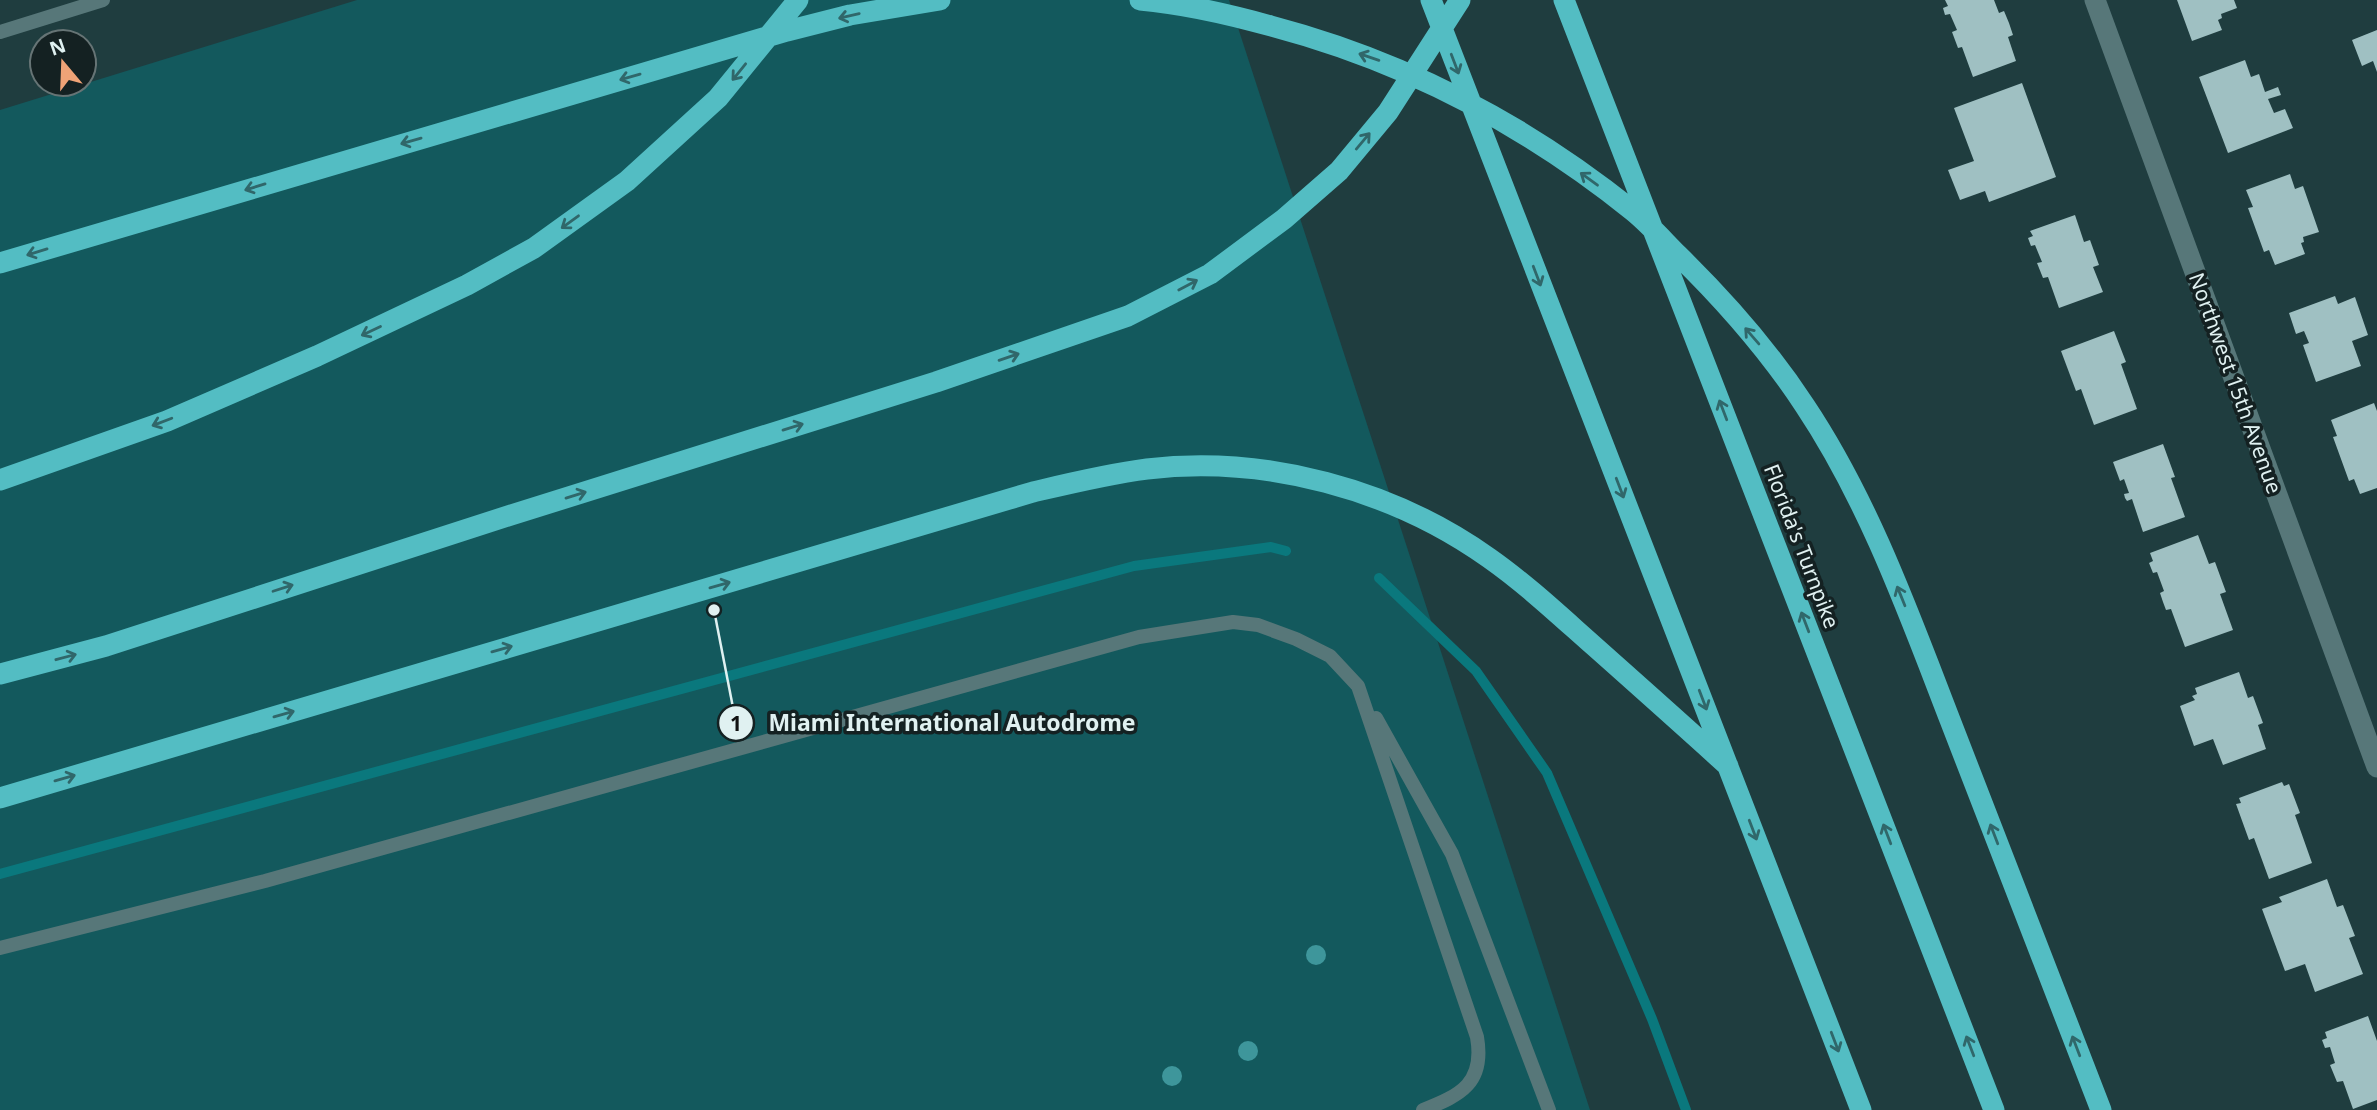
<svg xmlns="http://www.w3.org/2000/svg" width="2377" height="1110" viewBox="0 0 2377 1110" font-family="'Noto Sans',sans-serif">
  <rect width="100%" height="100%" fill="#1f3d3f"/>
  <path fill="#13595d" d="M357,0H1229L1590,1110H0V110Z"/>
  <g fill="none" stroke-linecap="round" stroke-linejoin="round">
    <path stroke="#0a787d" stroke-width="10" d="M1379,578L1476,671L1547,773L1652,1019L1686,1110
      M0,874L1134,566L1271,547L1286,551"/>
  </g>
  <path fill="#9fc0c2" d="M1945,0H1994L1999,13L2004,11L2009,23L2013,35L2008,37L2016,61L1973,77L1962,47L1958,48L1952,32L1957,30L1950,14L1945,15L1943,8L1948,6Z
    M2177,0H2234L2237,8L2221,14L2222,18L2218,20L2222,30L2192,41Z
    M2377,30V72L2373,61L2362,66L2352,40Z
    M2245,60L2251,77L2259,74L2265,92L2278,87L2281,95L2268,99L2274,113L2285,109L2293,128L2228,153L2199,77Z
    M2022,83L2056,177L1989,202L1985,191L1960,200L1948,170L1974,161L1954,108Z
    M2290,174L2295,189L2303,186L2319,232L2303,237L2304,242L2301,243L2305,254L2275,265L2269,250L2264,252L2248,208L2253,207L2246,190Z
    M2075,215L2084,242L2090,240L2099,265L2093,267L2103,292L2059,308L2048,277L2043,278L2037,263L2042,262L2035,245L2031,246L2028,238L2033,236L2030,231Z
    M2335,296L2338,304L2355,297L2368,335L2352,341L2361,366L2316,382L2303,345L2309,343L2304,331L2296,334L2289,313Z
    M2114,331L2126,362L2121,364L2137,409L2094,425L2081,389L2076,391L2061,351Z
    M2374,403L2377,411V488L2360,494L2354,479L2349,481L2333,437L2337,436L2331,420Z
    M2163,444L2175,477L2171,478L2185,517L2143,532L2132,499L2127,501L2125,498L2124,494L2129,493L2124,479L2120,481L2113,462Z
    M2198,535L2209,564L2215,562L2226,592L2220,594L2233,630L2185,647L2171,609L2166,610L2163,602L2160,593L2164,591L2157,572L2153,573L2149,563L2153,561L2150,553Z
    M2239,672L2248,698L2253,696L2263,723L2258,725L2266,749L2223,765L2213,739L2194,746L2180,706L2195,700L2192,696L2197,694L2195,688Z
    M2282,782L2284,786L2289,784L2300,813L2295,815L2312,863L2269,879L2254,838L2249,840L2236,804L2241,803L2239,798Z
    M2327,879L2337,907L2343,905L2355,936L2349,938L2363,974L2315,992L2305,964L2285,971L2262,909L2282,902L2279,897Z
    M2368,1016L2377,1041V1100L2353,1109L2343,1081L2337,1082L2330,1065L2335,1063L2330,1047L2325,1048L2322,1040L2327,1038L2325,1032Z"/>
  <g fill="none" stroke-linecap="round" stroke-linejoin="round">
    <path stroke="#577779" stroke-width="14" d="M0,32L103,0
      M1376,718L1452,854L1549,1110
      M0,948L265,881L1139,637L1233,622L1258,625L1296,639L1330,656L1358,686L1477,1037C1485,1083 1461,1095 1423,1110"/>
    <path stroke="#577779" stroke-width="21" d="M2095,0L2377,767"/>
    <path stroke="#53bdc3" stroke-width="21" d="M1140,0C1185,4 1228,14 1271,26C1404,61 1526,125 1633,211C1649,224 1664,241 1678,255C1725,301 1769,351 1805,406C1869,502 1909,614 1950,720C2000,850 2051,980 2101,1110
      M1431,0L1861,1110
      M1564,0L1994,1110
      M0,263L787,31L850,15L940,0
      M0,480L167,421L317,356L467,285L534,248L627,181L718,98L798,0
      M0,674L106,646L511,515L936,382L1128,316L1210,274L1284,219L1339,171L1388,112L1460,0
      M0,798L1033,492C1071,483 1108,474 1147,469C1265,455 1392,489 1489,558C1526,584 1560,616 1594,646C1639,686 1684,726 1728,766"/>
  </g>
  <g fill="#3e969b">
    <circle cx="1316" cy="955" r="10"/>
    <circle cx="1248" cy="1051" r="10"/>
    <circle cx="1172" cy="1076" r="10"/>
  </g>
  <defs><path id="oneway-shaft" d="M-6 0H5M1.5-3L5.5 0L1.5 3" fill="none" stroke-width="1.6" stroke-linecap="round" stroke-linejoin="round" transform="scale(1.75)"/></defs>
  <g stroke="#30676a">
    <use href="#oneway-shaft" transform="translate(849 16) rotate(167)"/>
    <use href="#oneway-shaft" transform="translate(1369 57) rotate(-161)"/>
    <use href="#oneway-shaft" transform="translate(1455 64) rotate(69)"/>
    <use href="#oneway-shaft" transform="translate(739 72) rotate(129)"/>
    <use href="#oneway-shaft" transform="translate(630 77) rotate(164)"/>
    <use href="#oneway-shaft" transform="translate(411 141) rotate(164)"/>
    <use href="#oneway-shaft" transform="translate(1363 141) rotate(-50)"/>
    <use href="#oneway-shaft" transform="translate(1589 179) rotate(-144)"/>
    <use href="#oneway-shaft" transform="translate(255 187) rotate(163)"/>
    <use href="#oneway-shaft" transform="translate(570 222) rotate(144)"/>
    <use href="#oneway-shaft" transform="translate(37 252) rotate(163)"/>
    <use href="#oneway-shaft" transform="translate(1537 276) rotate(69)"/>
    <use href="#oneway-shaft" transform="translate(1188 285) rotate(-28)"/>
    <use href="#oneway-shaft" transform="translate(371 331) rotate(155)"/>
    <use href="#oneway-shaft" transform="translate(1752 336) rotate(-131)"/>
    <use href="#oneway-shaft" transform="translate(1009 357) rotate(-19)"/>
    <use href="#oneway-shaft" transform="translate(1723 410) rotate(-111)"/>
    <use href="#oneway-shaft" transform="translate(162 422) rotate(159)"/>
    <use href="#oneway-shaft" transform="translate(793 427) rotate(-17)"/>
    <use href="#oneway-shaft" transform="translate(1620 488) rotate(69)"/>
    <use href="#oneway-shaft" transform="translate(576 495) rotate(-17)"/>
    <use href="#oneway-shaft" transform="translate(720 585) rotate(-16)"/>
    <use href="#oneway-shaft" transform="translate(283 588) rotate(-18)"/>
    <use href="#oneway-shaft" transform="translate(1901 596) rotate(-112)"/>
    <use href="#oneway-shaft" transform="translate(1805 622) rotate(-111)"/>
    <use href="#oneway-shaft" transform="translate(502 649) rotate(-16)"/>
    <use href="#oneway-shaft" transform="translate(66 657) rotate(-15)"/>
    <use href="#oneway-shaft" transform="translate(1703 700) rotate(69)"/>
    <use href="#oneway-shaft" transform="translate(284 714) rotate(-16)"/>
    <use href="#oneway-shaft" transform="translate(65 778) rotate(-16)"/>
    <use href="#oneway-shaft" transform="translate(1753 830) rotate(69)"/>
    <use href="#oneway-shaft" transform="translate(1887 834) rotate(-111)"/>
    <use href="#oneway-shaft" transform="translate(1994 834) rotate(-111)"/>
    <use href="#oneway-shaft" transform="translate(1835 1042) rotate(69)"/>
    <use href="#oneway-shaft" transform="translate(1970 1046) rotate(-111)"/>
    <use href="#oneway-shaft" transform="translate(2076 1046) rotate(-111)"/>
  </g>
  <g text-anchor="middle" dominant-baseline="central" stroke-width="7" stroke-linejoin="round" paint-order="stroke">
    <g font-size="21" fill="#e0f1f1" stroke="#142122">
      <text transform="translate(2236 383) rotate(70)">Northwest 15th Avenue</text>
      <text transform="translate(1802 546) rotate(69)">Florida's Turnpike</text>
    </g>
  </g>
  <path fill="none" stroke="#e0f1f1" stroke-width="2.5" d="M714 610L736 723"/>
  <g fill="#e0f1f1" stroke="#142122" stroke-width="2.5">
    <circle cx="714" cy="610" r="7"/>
    <circle cx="736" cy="723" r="18"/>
  </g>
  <g font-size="21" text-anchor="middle" font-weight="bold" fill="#111">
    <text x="736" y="731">1</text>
  </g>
  <g font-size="23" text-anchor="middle" font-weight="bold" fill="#e0f1f1" stroke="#142122" stroke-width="7" stroke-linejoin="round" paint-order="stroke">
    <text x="952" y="731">Miami International Autodrome</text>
  </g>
  <g transform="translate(63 63) rotate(341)"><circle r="33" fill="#142122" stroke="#667475" stroke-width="2"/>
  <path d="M0-5L12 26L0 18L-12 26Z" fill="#efa377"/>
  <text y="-10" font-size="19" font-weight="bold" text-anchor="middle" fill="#e0f1f1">N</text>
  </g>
</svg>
